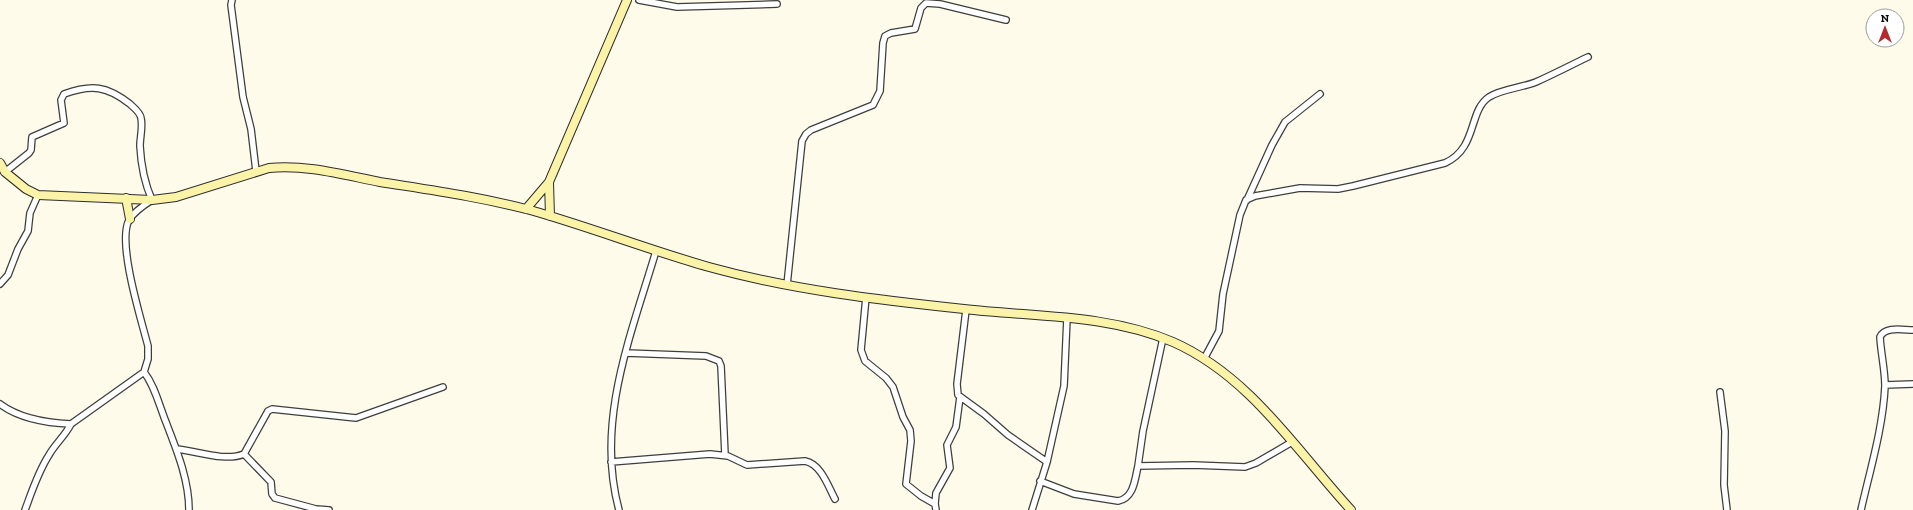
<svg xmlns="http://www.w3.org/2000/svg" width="1913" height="510" viewBox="0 0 1913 510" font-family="'Zilla Slab',serif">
  <rect width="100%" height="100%" fill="#fefbea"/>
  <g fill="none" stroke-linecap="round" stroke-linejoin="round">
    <g stroke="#3e3e3e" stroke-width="8">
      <path id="street" d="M232,0L231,5L243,97L251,129L256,171
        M639,0L677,7L777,4
        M5,172L29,153L31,150L32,137L64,123L61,100L64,94C92,84 107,86 130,104C134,108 140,112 141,118C143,127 140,137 140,146C141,165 144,182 152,200C144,205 134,212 129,220C117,243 141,319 148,346V359L144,372L71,424C65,436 55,444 49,455C38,472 32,491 25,510
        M1247,200L1272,145L1285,122L1320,94
        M0,284L8,275L18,249L28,231L30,213L38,195
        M787,285L802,141L806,134L811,130L873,105L880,91L883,43L885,36L891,33L915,29L921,8L926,3L940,4L1006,20
        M866,297L861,350L865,361L886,378L893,387L903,417L910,430L911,441L906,484L921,496L935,504
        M966,310L957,384L958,395L984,414L1008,435L1047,462
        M626,353L706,356L719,361L721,366L725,455
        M1204,359L1219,331L1223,294L1240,215L1246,200L1255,196L1300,188L1338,189L1353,186L1445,163C1478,148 1468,111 1489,97C1502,89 1521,88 1536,82C1554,74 1571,65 1588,57
        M144,372C154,385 158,401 164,417C175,446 189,478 189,510
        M1885,385L1913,384
        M1720,392L1725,431L1724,485L1727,510
        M0,404C20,419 47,423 71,424
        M177,449C197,451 225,462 244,454L268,411L272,409L356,418L443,387
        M244,454L271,482L272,494L275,498L316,509L329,510
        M611,462L710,454L728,456L747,465L805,461C821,464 828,486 835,499
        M1138,466L1143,431L1163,338
        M1040,481L1074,494L1118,501C1134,498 1135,479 1138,466L1193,465L1245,467L1256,463L1292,442
        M619,510C595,422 631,335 656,251
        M936,510L935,504L936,493L950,468L947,445L956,427L960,397
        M1032,510L1047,462L1064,386L1067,318
        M1861,510C1870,470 1883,428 1885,386C1885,370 1881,354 1880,337C1885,326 1903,330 1913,330"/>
    </g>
    <g stroke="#2d2d2d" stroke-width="10">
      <path id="secondary" d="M0,163L5,172L26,189L38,195L152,200L176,197L269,168C305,164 344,175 380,182C430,190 481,197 530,210C590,227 649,250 709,267C792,290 879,300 964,309C1034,317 1108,314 1173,342C1250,376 1296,450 1351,510
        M549,182L550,216
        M126,198L130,219
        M526,209L549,182L627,0"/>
    </g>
    <use href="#street" stroke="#fff" stroke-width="5.5"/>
    <use href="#secondary" stroke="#fbf4a8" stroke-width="8"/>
  </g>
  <g transform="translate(1885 28)"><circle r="19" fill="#ffffff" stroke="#9d9d9d"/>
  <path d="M0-3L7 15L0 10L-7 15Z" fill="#b32b2d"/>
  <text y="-6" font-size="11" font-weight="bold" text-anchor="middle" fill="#0b0b0b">N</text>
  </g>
</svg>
